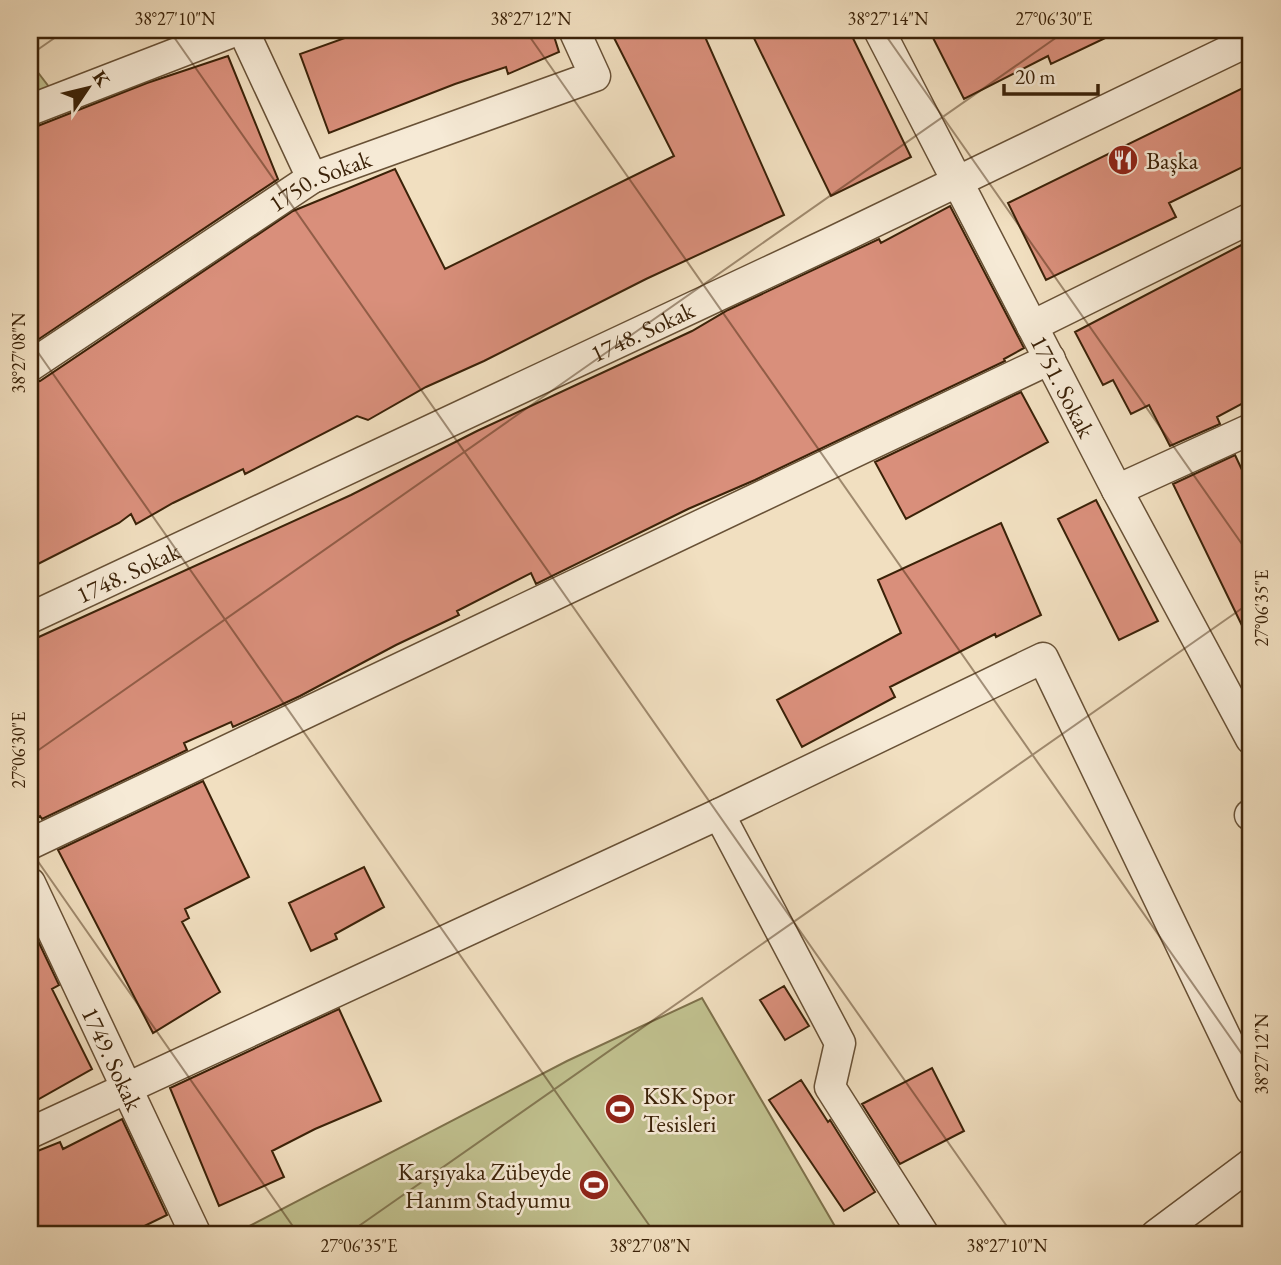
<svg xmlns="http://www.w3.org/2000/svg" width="1281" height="1265" viewBox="0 0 1281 1265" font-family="'EB Garamond',serif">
  <rect width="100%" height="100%" fill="#f1dfc0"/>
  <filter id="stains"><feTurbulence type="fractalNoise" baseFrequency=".00286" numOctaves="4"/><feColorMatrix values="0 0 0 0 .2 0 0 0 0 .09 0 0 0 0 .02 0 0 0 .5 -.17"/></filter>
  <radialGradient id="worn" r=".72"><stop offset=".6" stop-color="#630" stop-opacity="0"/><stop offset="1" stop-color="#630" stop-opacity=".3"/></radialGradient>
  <path fill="#c0c08e" stroke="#7e714b" stroke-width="2" d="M30,62L59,100L30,110Z
    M702,998L840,1235H232L567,1061Z"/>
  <path fill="#d98f7b" stroke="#3b2208" stroke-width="2" d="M367,30H552L559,52L508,74L506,67L455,84L329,133L300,54Z
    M610,30H702L784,215L646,279L484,361L426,387L368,420L357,416L245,474L243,469L173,503L136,524L131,514L119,523L30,568V383L40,381L293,211L395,169L445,269L674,156Z
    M750,30H849L911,157L831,196Z
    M929,30H1122L1051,64L1048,56L964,99Z
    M228,56L278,179L30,345V129L147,83Z
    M1251,84V163L1169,203L1176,217L1046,280L1008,203Z
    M950,206L1024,348L1004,359L1005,361L755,480L688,509L536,584L531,573L457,611L459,615L396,645L300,696L233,727L231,722L184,743L187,750L42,819L40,816L30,822V641L351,495L477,431L692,331L728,310L879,239L881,243Z
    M1251,240V399L1217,417L1220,424L1170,446L1149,405L1131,414L1113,380L1103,385L1075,332Z
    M1021,392L1048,442L906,519L875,462Z
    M1235,455L1251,489V644L1173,484Z
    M1096,500L1158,621L1119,640L1058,519Z
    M1001,523L1041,615L996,637L995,634L890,687L895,697L802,747L777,700L901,633L878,580Z
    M203,781L249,877L185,909L189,918L182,922L220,992L153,1033L58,850Z
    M364,867L384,907L335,934L337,939L311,951L289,903Z
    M30,924L59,985L52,989L92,1069L30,1104Z
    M784,986L809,1026L785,1040L760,1000Z
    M339,1009L381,1101L315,1129L272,1151L284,1177L219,1206L170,1088Z
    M932,1068L964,1131L900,1164L862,1104Z
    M801,1080L828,1122L830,1120L875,1192L844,1211L769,1100Z
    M122,1119L167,1215L126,1235H30V1154L60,1142L63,1149Z"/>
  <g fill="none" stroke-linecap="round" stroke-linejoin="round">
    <g stroke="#685136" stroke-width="33">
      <g id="minor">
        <path d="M243,30L312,178"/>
        <path id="s1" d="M879,30L1117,490L1251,739"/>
        <path d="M30,110L237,30"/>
        <path d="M1032,326L1251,218"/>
        <path id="s2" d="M30,366L312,178L595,76L574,30"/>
        <path d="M1117,490L1251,429"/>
        <path id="s3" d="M30,618L830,243L1251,40"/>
        <path d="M719,814L840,1043L830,1087L924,1235"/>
        <path d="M1250,815H1251"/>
        <path d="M30,844L1050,359"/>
        <path id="s4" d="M30,883L196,1235"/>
        <path d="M30,1133L719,814L1043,658L1251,1090"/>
        <path d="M1156,1235L1251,1164"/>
      </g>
    </g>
    <use href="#minor" stroke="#f6ead6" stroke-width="30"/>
  </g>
  <path fill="none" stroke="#3b2208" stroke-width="2" stroke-opacity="0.45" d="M169,30L1013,1235M525,30L1251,1067M882,30L1251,557M1238,30L1251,48M30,55L66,30M30,341L656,1235M30,756L1067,30M30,850L299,1235M346,1235L1251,602"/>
  <defs>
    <g id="restaurant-disc" transform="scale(1.575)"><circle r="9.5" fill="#8f2418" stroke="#f6ead6"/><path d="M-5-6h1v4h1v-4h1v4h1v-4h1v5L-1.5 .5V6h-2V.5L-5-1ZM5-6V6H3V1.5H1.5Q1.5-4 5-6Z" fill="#fff"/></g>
    <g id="stadium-disc" transform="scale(1.575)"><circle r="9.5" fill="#8f2418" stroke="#f6ead6"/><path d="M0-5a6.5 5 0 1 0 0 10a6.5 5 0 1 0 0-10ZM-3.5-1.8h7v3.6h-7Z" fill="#fff"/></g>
  </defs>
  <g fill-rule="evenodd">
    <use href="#restaurant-disc" x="1123" y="160"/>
    <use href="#stadium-disc" x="620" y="1109"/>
    <use href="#stadium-disc" x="594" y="1185"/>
  </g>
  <g text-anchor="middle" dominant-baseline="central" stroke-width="5" stroke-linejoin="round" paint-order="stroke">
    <g font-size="24" fill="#3b2208" stroke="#f6ead6" text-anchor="start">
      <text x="1146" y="160">Başka</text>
      <text x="643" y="1095">KSK Spor<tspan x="643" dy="28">Tesisleri</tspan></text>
      <text x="571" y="1171" text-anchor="end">Karşıyaka Zübeyde<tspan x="571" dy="28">Hanım Stadyumu</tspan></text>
    </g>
    <g font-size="24" fill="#3b2208" stroke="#f6ead6">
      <text stroke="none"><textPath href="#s2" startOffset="345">1750. Sokak</textPath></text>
      <text stroke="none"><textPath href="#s3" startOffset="676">1748. Sokak</textPath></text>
      <text stroke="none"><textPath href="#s1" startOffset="401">1751. Sokak</textPath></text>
      <text stroke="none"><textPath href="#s3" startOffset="108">1748. Sokak</textPath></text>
      <text stroke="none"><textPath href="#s4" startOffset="194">1749. Sokak</textPath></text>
    </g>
  </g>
  <rect width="1281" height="1265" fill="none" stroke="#f1dfc0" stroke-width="77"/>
  <g transform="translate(88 88) rotate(55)" stroke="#f6ead6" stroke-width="5" paint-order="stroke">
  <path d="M0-5L12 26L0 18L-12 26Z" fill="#3b2208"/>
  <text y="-10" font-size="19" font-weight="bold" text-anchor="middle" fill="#3b2208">K</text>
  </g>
  <path d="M1004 84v10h94v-10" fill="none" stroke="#3b2208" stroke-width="3.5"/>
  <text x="1015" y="84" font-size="21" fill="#3b2208" stroke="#f6ead6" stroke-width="5" paint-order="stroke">20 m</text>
  <rect x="38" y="38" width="1204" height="1188" fill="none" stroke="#3b2208" stroke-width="2.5"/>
  <g font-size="18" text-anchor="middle" fill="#3b2208">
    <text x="175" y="25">38°27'10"N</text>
    <text x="531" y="25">38°27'12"N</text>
    <text x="888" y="25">38°27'14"N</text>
    <text x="1054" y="25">27°06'30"E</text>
    <text transform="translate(19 353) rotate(-90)" y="6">38°27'08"N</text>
    <text transform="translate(1262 608) rotate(-90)" y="6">27°06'35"E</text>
    <text transform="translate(19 750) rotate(-90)" y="6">27°06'30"E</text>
    <text transform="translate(1262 1054) rotate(-90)" y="6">38°27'12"N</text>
    <text x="359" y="1252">27°06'35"E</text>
    <text x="650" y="1252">38°27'08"N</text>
    <text x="1007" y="1252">38°27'10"N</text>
  </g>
  <rect width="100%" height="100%" filter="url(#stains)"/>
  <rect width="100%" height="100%" fill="url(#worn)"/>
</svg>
